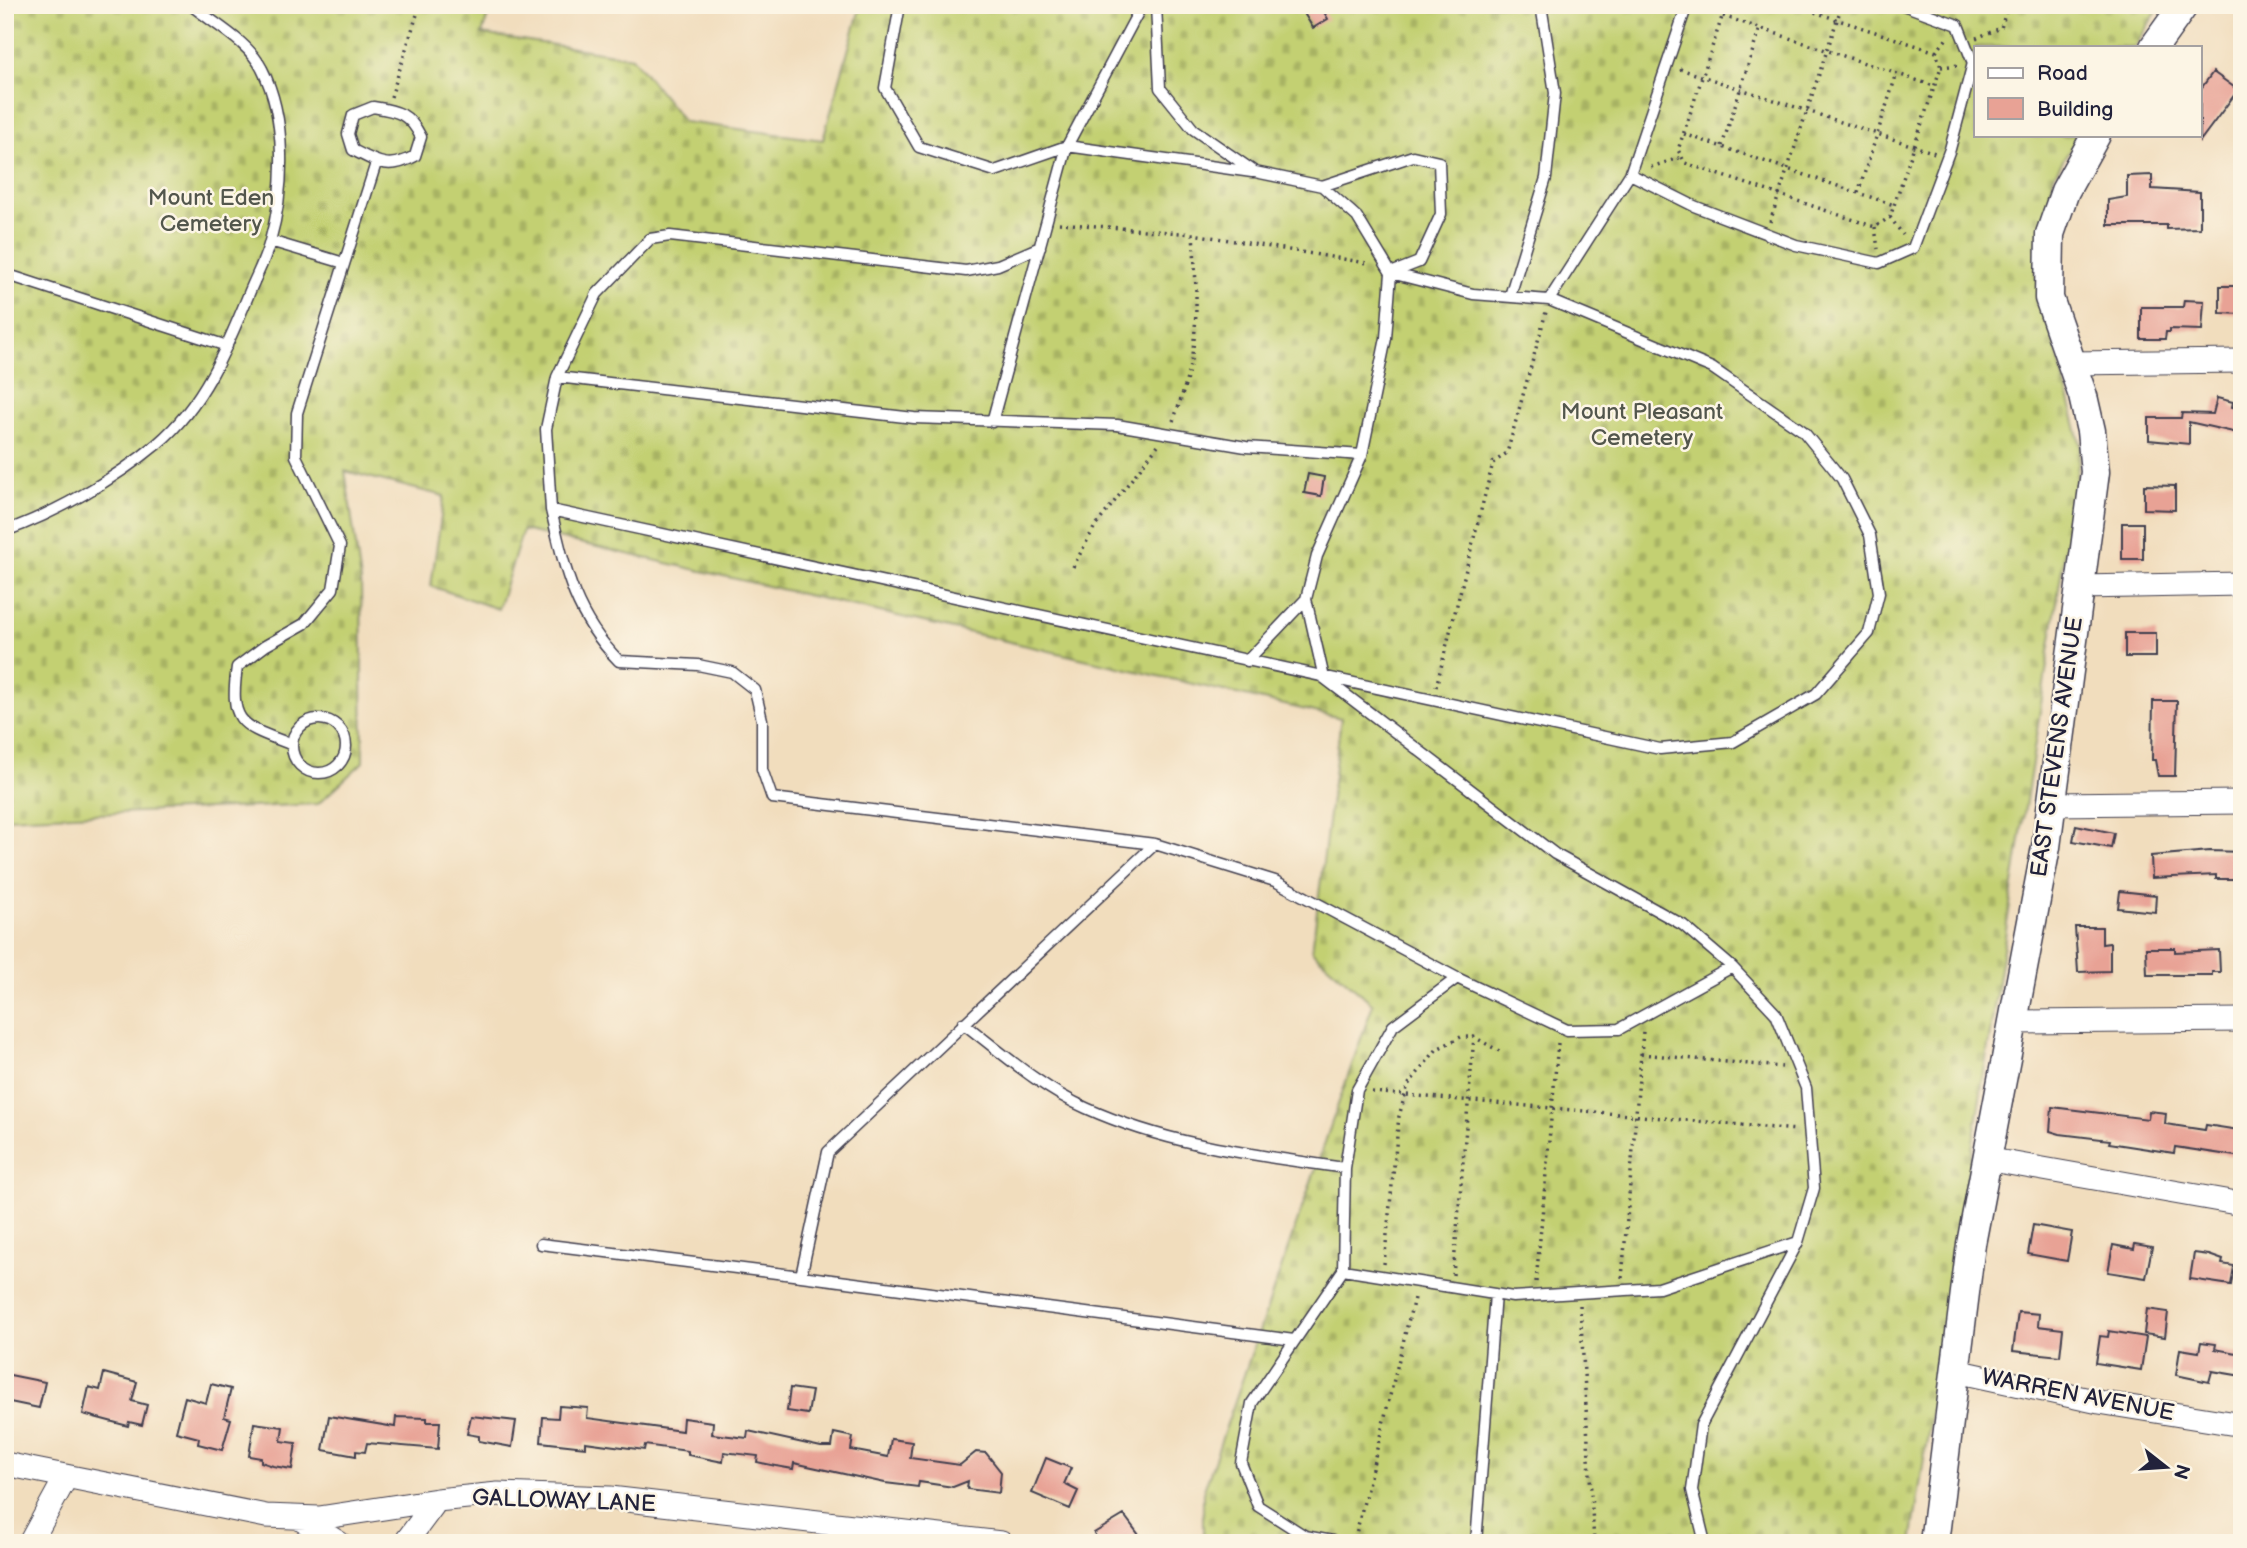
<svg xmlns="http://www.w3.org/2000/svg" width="2247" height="1548" viewBox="0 0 2247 1548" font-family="'Balsamiq Sans',sans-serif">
  <defs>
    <pattern id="cemetery-stones" width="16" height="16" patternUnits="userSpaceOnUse" patternTransform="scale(1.75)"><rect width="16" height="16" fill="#c3d072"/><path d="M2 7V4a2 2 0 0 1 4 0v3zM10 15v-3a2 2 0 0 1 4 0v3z" fill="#a7b264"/></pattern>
  </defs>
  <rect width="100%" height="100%" fill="#fcf5e5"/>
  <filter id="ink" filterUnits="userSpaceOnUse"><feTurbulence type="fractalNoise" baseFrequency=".0143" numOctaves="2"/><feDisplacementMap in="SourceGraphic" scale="14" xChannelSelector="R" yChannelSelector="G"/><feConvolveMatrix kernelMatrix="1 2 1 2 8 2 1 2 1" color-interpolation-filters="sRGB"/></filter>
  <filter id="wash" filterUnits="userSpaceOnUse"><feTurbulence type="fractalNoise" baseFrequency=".00686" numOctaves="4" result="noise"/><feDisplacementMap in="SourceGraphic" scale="28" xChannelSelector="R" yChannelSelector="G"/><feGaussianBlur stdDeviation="1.57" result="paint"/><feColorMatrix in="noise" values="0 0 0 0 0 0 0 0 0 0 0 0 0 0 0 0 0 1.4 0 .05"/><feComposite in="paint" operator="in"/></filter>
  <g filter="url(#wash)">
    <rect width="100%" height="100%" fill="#f1ddbd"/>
    <path fill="url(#cemetery-stones)" stroke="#727956" stroke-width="2" d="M5,5H491L482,34L632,57L684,122L823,140L861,5H2161L2134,47H1976V135H2079L2054,175L2036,271L2081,446L1911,1543H1203V1493L1373,1004L1312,951L1341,718L523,530L498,609L431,586L444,496L345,471L361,581L363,762L318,804L5,818Z"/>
    <g id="blocks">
      <path fill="#e8a295" d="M1311,5H1320L1328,19L1313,28L1302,10Z
        M2213,72L2238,90L2200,141V90Z
        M2152,175V189L2200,192V228L2167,229V225H2108V200L2127,197V176Z
        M2220,286H2242V314L2220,313Z
        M2184,300L2204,301L2202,330L2170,329V332H2166L2165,339H2141V307H2183Z
        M2217,398L2233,402L2232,407L2242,409V434L2189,422V444L2149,440V418H2181L2182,413L2213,414Z
        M1308,474L1324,477L1321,496L1304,493Z
        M2144,485L2175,486V510L2144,509Z
        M2122,523H2143V559H2122Z
        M2125,633H2156V657H2125Z
        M2153,701H2177L2175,776H2158L2155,760H2152Z
        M2076,825L2114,833L2111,848L2073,841Z
        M2210,851L2242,852V879H2216V875L2152,878L2151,856Z
        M2120,891L2156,895L2155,912L2118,908Z
        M2075,927H2102V944L2110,943V971L2078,972Z
        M2146,948H2175V952L2219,950L2220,972H2212V975H2147Z
        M2052,1107L2148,1119L2149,1111L2166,1113L2165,1124L2205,1130L2206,1125L2239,1130L2242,1157L2175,1147L2174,1153L2109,1143L2110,1140L2060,1134L2050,1131Z
        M2033,1225L2072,1232L2067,1261L2028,1254Z
        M2135,1244L2152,1247L2146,1278L2108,1272L2113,1245L2134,1249Z
        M2194,1253L2209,1255L2223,1260L2222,1264L2234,1266L2231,1285L2190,1279Z
        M2147,1309L2168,1312L2165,1337L2144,1334Z
        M2018,1312L2039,1314L2038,1326L2063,1329L2060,1356L2013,1351Z
        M2109,1331L2146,1337L2141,1370L2096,1363L2100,1336L2108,1337Z
        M2201,1342L2216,1344L2215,1349L2242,1354V1376L2212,1371L2209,1382L2176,1375L2180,1349L2199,1352Z
        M104,1373L137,1382L132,1401L147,1405L142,1425L129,1422L128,1426L83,1414L89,1387L100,1390Z
        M5,1374L45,1382L39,1408L5,1401Z
        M211,1384L231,1389L224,1417L231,1419L222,1450L198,1444L199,1438L176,1432L185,1397L206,1403Z
        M790,1388L812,1391L808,1414L787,1411Z
        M559,1406L588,1408L587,1418L682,1431L683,1418L713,1422L712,1434L747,1438L748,1431L821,1447H832L834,1433L853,1437L851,1450L888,1457L891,1439L912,1442L910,1458L960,1465L976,1452L986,1453L1001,1472L999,1493L967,1489L968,1481L953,1487L919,1482L918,1487L885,1483L794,1463L793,1469L776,1466L757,1462L758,1456L724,1452L723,1462L688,1455V1451L645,1445L644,1450L585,1442V1447L541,1442L543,1417L558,1418Z
        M329,1416L395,1427L396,1417L427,1418V1422H440L438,1449L367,1443L365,1452L356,1451V1456L323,1450Z
        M471,1416L516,1421L512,1447L479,1441V1436L467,1434Z
        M254,1423L283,1427L281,1441L296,1443L292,1469L273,1466L261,1462V1458L249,1456Z
        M1046,1458L1071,1468L1064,1484L1078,1491L1070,1509L1032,1493Z
        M1124,1515L1145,1543H1100L1094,1533Z"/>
    </g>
  </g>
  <g filter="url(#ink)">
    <use href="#blocks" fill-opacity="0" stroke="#413e4e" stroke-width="2"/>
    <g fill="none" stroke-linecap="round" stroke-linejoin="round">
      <g stroke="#413e4e" stroke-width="13">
        <path id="service" d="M900,5L885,88L919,147L995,171L1067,146L1252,172
          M1156,5L1160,88L1193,129L1255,172L1322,186L1357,217L1391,273L1386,338L1362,455L1317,556L1306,599L1324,678L1555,854L1683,925L1732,967L1776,1014L1806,1088L1814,1188L1798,1242L1701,1425L1692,1490L1705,1543
          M373,107C398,111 409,113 421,137L415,156C389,170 378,163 353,150L348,134L353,115Z
          M1630,174L1694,206L1796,245L1879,263L1913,248L1950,149L1973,63L1958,25L1903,5
          M270,241L344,263
          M1040,247L998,265L966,271L670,236L650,239L597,294L557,377L546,429L551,510L1660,749L1733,742L1816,694L1869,633L1879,593L1870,535L1842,479L1803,431L1712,368L1549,300L1473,294L1391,273L1419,262L1441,214L1439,162L1413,156L1322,186
          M5,274L227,346
          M1510,296L1546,178L1555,93L1541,5
          M1549,300L1630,174L1687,5
          M557,377L914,418L1117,425L1246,447L1362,455
          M992,422L1067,146L1142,5
          M551,510C565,570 574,615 619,661L698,665L732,672L755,690L762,720V769L772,798L1155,844
          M5,531C56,513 115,479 157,444C204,405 228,345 250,291C257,274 266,258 270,241C285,189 287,118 262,69C249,42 214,24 191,5
          M1247,661L1306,599
          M292 746a27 27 0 1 1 54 0a27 27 0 1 1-54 0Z
          M290,744C241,725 229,724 237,667L265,646L304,624L333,589L340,546L296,456L297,413L376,163
          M963,1023C1002,1053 1041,1088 1086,1108C1170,1146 1255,1155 1345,1168
          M541,1244L801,1276
          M1343,1270L1513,1297L1659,1288L1798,1242
          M1294,1340L801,1276L828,1152L1155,844L1275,881L1457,978
          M1343,1543L1305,1536L1258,1506L1241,1463L1252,1403L1343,1270L1345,1168L1357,1090L1393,1026L1457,978L1567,1030L1619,1029L1732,967
          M1476,1543L1495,1294"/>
      </g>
      <g stroke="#413e4e" stroke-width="25">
        <path id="minor" d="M2070,363L2242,361
          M2080,587L2242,584
          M2052,804L2242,802
          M2011,1022L2242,1020
          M1986,1159L2242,1204
          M1956,1371L2099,1402L2242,1425
          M5,1464L266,1516L319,1518L437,1500L498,1494L610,1498L1001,1543
          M299,1518L339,1543
          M30,1543L66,1477
          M405,1543L437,1500"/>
      </g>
      <g stroke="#413e4e" stroke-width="31">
        <path id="tertiary" d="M2154,47L2184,5
          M1934,1543L1971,1244L2046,847L2095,472L2091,431L2083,396L2049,298L2050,234L2065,191L2096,135"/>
      </g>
      <path stroke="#413e4e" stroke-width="3.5" stroke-dasharray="2 5" stroke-linecap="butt" d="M1726,5L1678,150L1685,163L1875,227L1890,217L1941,67L1936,52L1793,5
        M1723,16L1934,86
        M1976,38L2001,28L2008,5
        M1936,52L1948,37
        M1941,67L1959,65
        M1680,69L1935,153
        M391,97L420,5
        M1684,134L1894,205
        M1722,146L1760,28
        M1651,167L1682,157
        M1858,193L1897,73
        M1890,217L1903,235
        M1770,222L1842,5
        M1059,223L1193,234L1367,263
        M1875,227L1878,249
        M1173,421C1200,352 1198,307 1193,234
        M1073,567L1094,528L1158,445
        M1436,687L1493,463L1507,453L1546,312
        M1641,1054L1782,1067
        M1372,1092L1797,1130
        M1384,1264L1399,1116L1408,1085L1437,1049L1461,1037H1474L1501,1052
        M1453,1275L1474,1037
        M1622,1278L1643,1031
        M1536,1282L1558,1043
        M1580,1305L1594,1543
        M1355,1538L1415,1294"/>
      <use href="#service" stroke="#fff" stroke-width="10"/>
      <use href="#minor" stroke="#fff" stroke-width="23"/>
      <use href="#tertiary" stroke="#fff" stroke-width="28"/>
    </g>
  </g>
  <g text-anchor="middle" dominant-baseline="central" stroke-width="5" stroke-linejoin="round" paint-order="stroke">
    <g font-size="23" fill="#52564c" stroke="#fcf5e5">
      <text x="211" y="198">Mount Eden<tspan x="211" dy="26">Cemetery</tspan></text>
      <text x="1642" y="412">Mount Pleasant<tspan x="1642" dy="26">Cemetery</tspan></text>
    </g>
    <g font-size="23" fill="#22223b" stroke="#fcf5e5">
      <text transform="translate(2057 747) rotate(-82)">EAST STEVENS AVENUE</text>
      <text transform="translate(2078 1395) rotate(11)">WARREN AVENUE</text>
      <text transform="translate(564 1501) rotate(2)">GALLOWAY LANE</text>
    </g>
  </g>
  <rect width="2247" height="1548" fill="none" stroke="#fcf5e5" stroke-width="28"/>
  <rect x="1974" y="46" width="228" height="91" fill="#fcf5e5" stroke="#a5a1a1" stroke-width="2"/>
  <rect x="1988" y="68" width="35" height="10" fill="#ffffff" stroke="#a5a1a1" stroke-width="2"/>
  <text x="2037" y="80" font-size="21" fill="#22223b">Road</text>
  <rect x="1988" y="98" width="35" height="21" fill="#e8a295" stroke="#a5a1a1" stroke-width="2"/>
  <text x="2037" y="116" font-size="21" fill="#22223b">Building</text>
  <g transform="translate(2166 1467) rotate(107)" stroke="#fcf5e5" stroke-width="5" paint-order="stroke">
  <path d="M0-5L12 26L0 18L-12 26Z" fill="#22223b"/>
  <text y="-10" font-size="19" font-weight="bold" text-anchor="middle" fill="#22223b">N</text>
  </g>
</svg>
